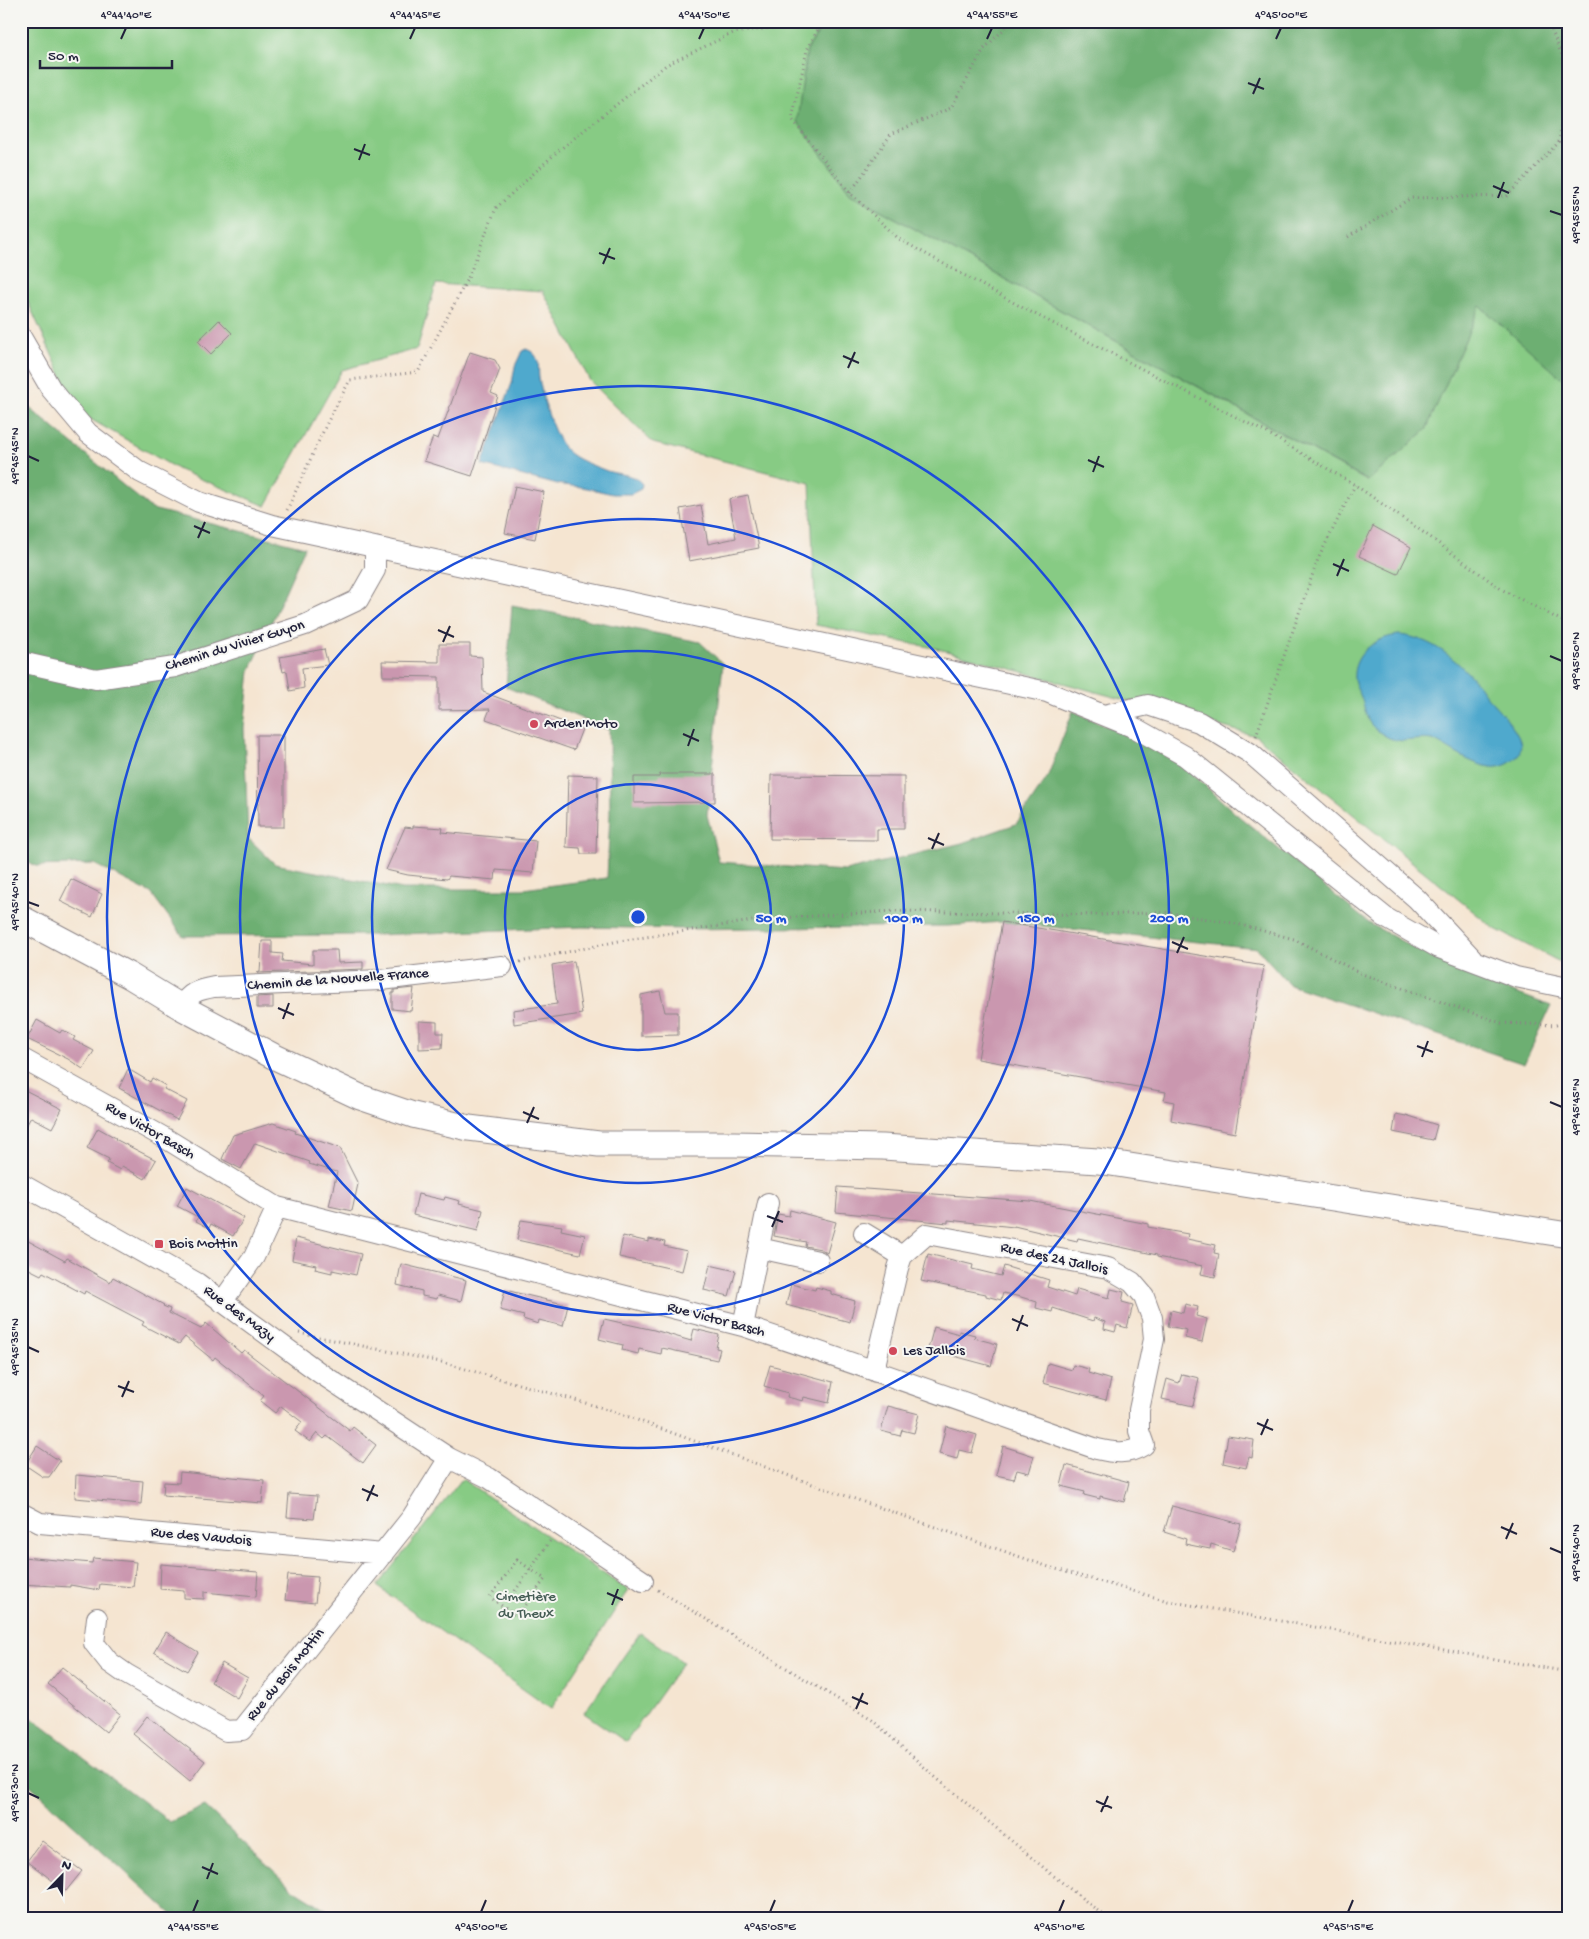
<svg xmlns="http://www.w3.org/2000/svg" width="1589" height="1939" viewBox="0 0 1589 1939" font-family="'Gochi Hand',sans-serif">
  <rect width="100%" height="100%" fill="#f6f6f2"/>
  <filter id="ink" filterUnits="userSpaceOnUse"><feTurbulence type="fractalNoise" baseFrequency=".02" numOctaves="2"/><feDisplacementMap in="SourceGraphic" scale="10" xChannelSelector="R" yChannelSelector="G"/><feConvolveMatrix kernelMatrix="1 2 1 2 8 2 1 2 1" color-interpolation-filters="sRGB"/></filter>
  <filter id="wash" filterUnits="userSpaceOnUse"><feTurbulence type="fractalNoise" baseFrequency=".0096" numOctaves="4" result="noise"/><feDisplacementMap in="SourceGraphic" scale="20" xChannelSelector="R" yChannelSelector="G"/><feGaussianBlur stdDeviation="1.12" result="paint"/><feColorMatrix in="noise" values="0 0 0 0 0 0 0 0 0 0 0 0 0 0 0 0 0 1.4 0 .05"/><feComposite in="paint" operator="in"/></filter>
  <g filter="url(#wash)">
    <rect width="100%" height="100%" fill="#f5e5d1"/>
    <path fill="#87cb84" stroke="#547660" d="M21,21H825L807,50L850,193L1367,481L1426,430L1480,305L1568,384V966L1495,929L1256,736L939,649L816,625L810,483L653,443L590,381L543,291L436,284L417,349L342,370L266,506L179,470L78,412L21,287Z
      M462,1479L628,1590L551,1709L377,1586Z
      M640,1633L683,1662L626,1742L584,1713Z"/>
    <path fill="#6daf72" stroke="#486856" d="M825,21H1568V384L1480,306L1426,430L1368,481L850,193L797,121L807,50Z
      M21,401L152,509L305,547L250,671L244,728L248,838L275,864L403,889H523L607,878L610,813L609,730L506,687L512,605L700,642L723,664L707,815L719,862L845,871L962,843L1016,824L1047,778L1073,711L1130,736L1184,766L1235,813L1369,923L1430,957L1510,991L1551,1006L1524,1064L1290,985L1257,948L1002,922L948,926L686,929L582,927L376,935L183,936L151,893L94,864L36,866L21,860Z
      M21,1710L170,1822L205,1806L292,1888L340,1918H176L21,1777Z"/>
    <path fill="#4fa9cd" stroke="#386684" d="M526,349C529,350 533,352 535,355C540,362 538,370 539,378C542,396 553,436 566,450C575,460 595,466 607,471C619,475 634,473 642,484L641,489L631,494H613L582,487L554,484L482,465L512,383L515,366L522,351Z
      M1399,635C1432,638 1456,659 1477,683C1481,688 1484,694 1489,699C1497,707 1517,730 1520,741C1525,757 1505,769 1491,767C1471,765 1451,749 1433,740C1416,737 1400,746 1384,735C1364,723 1368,716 1361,697C1359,691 1355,685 1354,679C1352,654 1376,637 1399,635Z"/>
    <g id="blocks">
      <path fill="#ca97af" d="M219,320L232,333L211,354L198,341Z
        M470,352L495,360L500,369L491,393L498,396L472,476L424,461L433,437L438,439Z
        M515,486L544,492L535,539L505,533Z
        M748,495L759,548L689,561L680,509L701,505L708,544L736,538L729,499Z
        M1373,526L1411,547L1398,574L1359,556Z
        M439,644H470V656L482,657L483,692L582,729L574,750L486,719L490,709L439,710V677L383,676L382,661L439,662Z
        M324,649L328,665L302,668L304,688L290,691L287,671L283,672L280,657Z
        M257,735H284V827H258Z
        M660,774H715V802L634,803V777H659Z
        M568,775L598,776L596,854H581L580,848L566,847Z
        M771,775L904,776V829H877V840L770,839Z
        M413,826L443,828L442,832L536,841L533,873L496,870L495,880L449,876L447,879L408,875L386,870L405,827L413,828Z
        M71,879L102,894L92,917L60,901Z
        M1002,922L1264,966L1235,1133L1171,1120L1174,1102L1164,1100L1166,1092L978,1059Z
        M262,941H272V953L283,954L282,961L313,964V950H337L338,963L363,962V969L257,973L260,972Z
        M574,961L582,1014L514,1024L513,1010L557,1004L552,965Z
        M414,988L411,1011L392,1009V993H394V990Z
        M660,991L665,1012H678V1035L641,1036V995Z
        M273,996V1008H257V997Z
        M37,1020L60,1033L62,1030L75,1037L73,1040L94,1051L83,1069L68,1059L27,1039Z
        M419,1021L437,1022V1033H443L442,1048L419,1049Z
        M128,1069L150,1082L152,1078L166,1086L164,1089L187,1101L177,1120L119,1088Z
        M21,1088L62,1109L52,1128L31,1117L21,1135Z
        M1396,1114L1406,1116V1115L1437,1125L1433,1140L1393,1132Z
        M273,1123L296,1131L295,1133L340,1148L358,1184L352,1211L329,1206L337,1172L309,1164L310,1162L255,1143L241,1169L222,1159L233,1135Z
        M98,1128L116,1138L115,1139L156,1160L145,1179L122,1166L120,1170L107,1163L109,1159L87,1148Z
        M187,1187L244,1218L233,1236L211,1224L209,1228L196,1221L198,1217L177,1206Z
        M838,1187L1030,1201L1148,1224V1227L1188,1234L1187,1239L1216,1245L1214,1253L1219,1254L1215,1277L1201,1274L1203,1266L1157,1257V1255L1125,1248L1078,1238L1077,1241L1014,1226V1227L948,1220V1223L836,1212Z
        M418,1194L444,1200L445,1197L460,1201L459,1204L483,1210L478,1231L413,1215Z
        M790,1210L836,1222L827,1253L821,1249L805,1246L806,1242L774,1236L778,1214L789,1216Z
        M521,1220L562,1226L561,1230L585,1235L580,1254L517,1240Z
        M623,1236L649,1242V1239L665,1242L664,1246L687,1251L682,1271L619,1257Z
        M21,1237L65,1261L67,1258L110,1282L113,1277L164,1305L163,1306L170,1309L169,1313L201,1329L206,1323L241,1353L244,1350L350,1431L353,1427L376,1445L363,1463L327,1436L324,1439L317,1433L310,1442L295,1431L302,1422L281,1406L275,1413L260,1401L264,1396L215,1357L213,1360L185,1337L179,1344L142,1325L144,1322L85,1291L84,1294L43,1272L41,1275L21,1265Z
        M296,1238L361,1254L356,1275L332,1270V1273L315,1269L316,1265L292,1260Z
        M928,1254L973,1265L972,1269L1001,1276L1004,1266L1049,1280L1047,1287L1075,1296L1077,1289L1109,1298L1111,1289L1124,1292L1122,1302L1133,1305L1127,1328L1117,1325L1115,1332L1104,1329L1105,1322L1094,1318L1093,1321L1053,1308L1052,1312L1036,1308L1037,1302L1021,1297L1003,1293L1001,1300L986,1296V1294L921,1281Z
        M401,1264L466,1280L461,1301L438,1295L437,1299L422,1296V1291L397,1285Z
        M710,1265L736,1271L729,1296L704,1290Z
        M791,1284L815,1290L816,1287L831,1291V1294L855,1301L850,1322L786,1305Z
        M505,1290L568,1305L563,1326L539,1320L538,1324L523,1319L524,1316L500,1310Z
        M1185,1304L1198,1307L1196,1316L1207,1319L1202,1342L1185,1338L1187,1330L1168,1326L1171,1310L1183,1313Z
        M604,1319L654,1330L691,1341L694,1329L719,1335L716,1348L720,1349L717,1360L662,1348L661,1354L639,1349L638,1354L622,1350L623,1345L599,1339Z
        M934,1327L959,1334V1331L975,1335L974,1338L997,1344L991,1366L928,1349Z
        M1048,1363L1072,1370L1073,1365L1089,1369L1088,1373L1111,1380L1106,1400L1043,1383Z
        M770,1365L833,1382L829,1403L804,1397L803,1401L787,1397L788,1393L764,1386Z
        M1182,1374L1199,1378L1193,1406L1162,1399L1167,1379L1179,1383Z
        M888,1406L919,1414L914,1433L902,1430L900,1436L881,1431Z
        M946,1426L977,1435L972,1453L959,1450L957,1459L939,1454Z
        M1228,1436L1254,1440L1252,1458L1249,1457L1246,1468L1223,1463Z
        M37,1446L60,1461L49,1477H43L25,1465Z
        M1003,1446L1034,1456L1029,1473L1017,1470L1014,1479L996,1475Z
        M1066,1465L1129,1482L1124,1502L1100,1496V1499L1084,1495L1085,1492L1061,1486Z
        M180,1472L264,1480L262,1503L163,1495L164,1482L179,1483Z
        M76,1475L143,1481L141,1504L75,1498Z
        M289,1494L317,1496L314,1519L287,1517Z
        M1172,1506L1241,1524L1233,1551L1211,1544L1210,1549L1185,1544L1186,1539L1164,1532Z
        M22,1557L92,1563L93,1558L136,1562L133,1587L100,1584L99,1590L70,1585V1587L21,1584Z
        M161,1564L258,1572L256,1597L204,1592V1599L184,1598V1591L160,1589Z
        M288,1575L318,1577L315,1603L285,1600Z
        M166,1632L198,1652L187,1671L154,1652Z
        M222,1663L248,1678L237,1698L211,1682Z
        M62,1667L120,1714L106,1732L48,1684Z
        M147,1716L205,1761L190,1781L133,1734Z
        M42,1841L82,1871L66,1891L27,1861Z"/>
    </g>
  </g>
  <g filter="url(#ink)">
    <use href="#blocks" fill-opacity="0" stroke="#8c8486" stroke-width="1"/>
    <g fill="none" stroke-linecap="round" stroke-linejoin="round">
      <g stroke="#8c8486" stroke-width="22">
        <path id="minor" d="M21,337L51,389L88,433L140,472L199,502L272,525L1047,692L1135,728L1185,756L1386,918L1439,948L1516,977L1568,988
          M21,662L96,679L175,667L305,625L358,600L375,570V547
          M1104,715L1148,705L1199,722L1250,753L1417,899L1472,958
          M181,1007C190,992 198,990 214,987L381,980L502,966
          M21,1058L165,1138L277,1207L743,1326C861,1365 979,1408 1097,1449C1114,1453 1128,1455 1144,1445L1139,1431V1410L1154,1339L1152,1318L1144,1296L1132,1282L1108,1268L927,1234L902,1256L898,1268L876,1361V1372
          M21,1184L197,1283L320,1373L449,1458L489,1478L643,1581
          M864,1233L902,1256
          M759,1248L818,1261
          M222,1302L254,1257L277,1207
          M743,1326L768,1203
          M21,1513L40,1523L383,1554
          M97,1618L94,1643L109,1662L126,1674L226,1731L242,1730L412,1517L449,1458"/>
      </g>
      <g stroke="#8c8486" stroke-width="27">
        <path id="major" d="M21,918L130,976L181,1007L273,1056L360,1097L413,1115L469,1128L599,1144H734L883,1147L1098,1161L1568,1235"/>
      </g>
      <path stroke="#8c8486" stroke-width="3" stroke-dasharray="1 4" stroke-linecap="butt" d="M822,21L807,50L792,119L850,193L899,239L1025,309L1269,434L1355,485L1430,537L1501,589L1568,624
        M1548,21L1568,70
        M850,193L891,134L951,108L984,49L1012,21
        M1348,237L1411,198L1507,196L1559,142L1568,84
        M287,510L328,421L350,380L418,372L468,278L496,208L558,151L666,65L733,33L822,21
        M1256,736L1318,559L1355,485
        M520,962L619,941L765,919L894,911L1104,915L1164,912L1233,923L1294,939L1362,974L1501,1023L1556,1025L1568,1021
        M299,1333L441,1362L610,1410L798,1479L1049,1567L1168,1601L1568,1672
        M517,1560L545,1579L517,1617L490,1597Z
        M658,1590L872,1720L934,1776L1050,1873L1107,1918
        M515,1591L550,1541"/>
      <use href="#minor" stroke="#fff" stroke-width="20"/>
      <use href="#major" stroke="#fff" stroke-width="25"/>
    </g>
  </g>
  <path fill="none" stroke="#22223b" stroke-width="2" d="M121,39L126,28M410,39L415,28M699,39L704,28M987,39L992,28M1276,39L1281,28M1248,83L1264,89M1253,94L1260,78M354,149L370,155M359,160L365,144M1493,186L1509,193M1498,198L1504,182M1550,211L1562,215M599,253L615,259M603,264L610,248M843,356L859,363M848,368L855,352M28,456L39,461M1088,460L1104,467M1093,472L1099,456M194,526L210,533M198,538L205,522M1333,564L1349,571M1337,576L1344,559M438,630L454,637M443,642L450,626M1550,656L1562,661M683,734L699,741M688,746L694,729M928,838L944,845M932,849L939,833M28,902L39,906M1172,942L1188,949M1177,953L1184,937M278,1008L294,1015M283,1019L289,1003M1417,1046L1433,1052M1422,1057L1428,1041M1550,1102L1562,1107M523,1112L539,1119M527,1123L534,1107M767,1216L783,1222M772,1227L779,1211M1012,1319L1028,1326M1017,1331L1023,1315M28,1347L39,1352M118,1386L134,1392M122,1397L129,1381M1257,1423L1273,1430M1261,1435L1268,1419M362,1489L378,1496M367,1501L374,1485M1501,1527L1517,1534M1506,1539L1513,1523M1550,1548L1562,1553M607,1593L623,1600M612,1605L618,1589M852,1697L868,1704M856,1709L863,1693M28,1793L39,1798M1096,1801L1112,1808M1101,1812L1108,1796M202,1867L218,1874M207,1879L213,1863M193,1912L198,1900M481,1912L486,1900M770,1912L775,1900M1059,1912L1064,1900M1348,1912L1353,1900"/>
  <g fill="none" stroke="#1d4ed8" stroke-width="2.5">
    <circle cx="638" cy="917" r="133"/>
    <circle cx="638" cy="917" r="266"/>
    <circle cx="638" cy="917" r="398"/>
    <circle cx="638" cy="917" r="531"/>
  </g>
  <g fill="#d1495b" stroke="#f6f6f2" stroke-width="2">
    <circle cx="534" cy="724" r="5"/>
    <rect x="154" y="1239" width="10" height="10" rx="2.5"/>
    <circle cx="893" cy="1351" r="5"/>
  </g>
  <g text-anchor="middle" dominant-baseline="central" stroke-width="4" stroke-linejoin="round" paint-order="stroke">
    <g font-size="15" fill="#22223b" stroke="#f6f6f2">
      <text transform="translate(235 646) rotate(-17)">Chemin du Vivier Guyon</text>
      <text transform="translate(338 980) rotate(-4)">Chemin de la Nouvelle France</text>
      <text transform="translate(150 1131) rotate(30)">Rue Victor Basch</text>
      <text transform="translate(1054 1259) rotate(12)">Rue des 24 Jallois</text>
      <text transform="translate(239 1314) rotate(36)">Rue des Mazy</text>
      <text transform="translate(716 1320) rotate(15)">Rue Victor Basch</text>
      <text transform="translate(201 1537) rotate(5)">Rue des Vaudois</text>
      <text transform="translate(286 1675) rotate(-51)">Rue du Bois Mottin</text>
    </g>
    <g font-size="15" fill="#22223b" stroke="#f6f6f2" text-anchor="start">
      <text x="544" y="724">Arden'Moto</text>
      <text x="169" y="1244">Bois Mottin</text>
      <text x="903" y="1351">Les Jallois</text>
    </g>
    <g font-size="15" fill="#455d55" stroke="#f6f6f2">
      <text x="526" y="1597">Cimetière<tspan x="526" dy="17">du Theux</tspan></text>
    </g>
  </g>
  <circle cx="638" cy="917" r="8" fill="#1d4ed8" stroke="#f6f6f2" stroke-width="2.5"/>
  <g font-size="15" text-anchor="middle" font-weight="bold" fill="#1d4ed8" stroke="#f6f6f2" stroke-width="4" stroke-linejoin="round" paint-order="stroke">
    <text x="771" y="922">50 m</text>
    <text x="904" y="922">100 m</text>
    <text x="1036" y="922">150 m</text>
    <text x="1169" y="922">200 m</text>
  </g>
  <rect width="1589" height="1939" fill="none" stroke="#f6f6f2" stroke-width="55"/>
  <g transform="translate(62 1876) rotate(23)" stroke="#f6f6f2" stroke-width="4" paint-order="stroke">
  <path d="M0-4L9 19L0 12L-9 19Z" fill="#22223b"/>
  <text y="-8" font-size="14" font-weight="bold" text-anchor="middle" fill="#22223b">N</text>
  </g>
  <path d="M40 60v8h132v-8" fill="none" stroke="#22223b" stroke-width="2.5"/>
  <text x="48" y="60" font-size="15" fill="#22223b" stroke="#f6f6f2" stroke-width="4" paint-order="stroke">50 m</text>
  <rect x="28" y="28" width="1534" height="1884" fill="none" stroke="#22223b" stroke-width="2"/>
  <g font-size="12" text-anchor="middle" fill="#22223b">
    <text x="126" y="18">4°44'40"E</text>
    <text x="415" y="18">4°44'45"E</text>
    <text x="704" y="18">4°44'50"E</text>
    <text x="992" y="18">4°44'55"E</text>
    <text x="1281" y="18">4°45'00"E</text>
    <text transform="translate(1575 215) rotate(-90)" y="4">49°45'55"N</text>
    <text transform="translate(14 456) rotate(-90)" y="4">49°45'45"N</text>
    <text transform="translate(1575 661) rotate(-90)" y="4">49°45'50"N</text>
    <text transform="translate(14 902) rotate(-90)" y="4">49°45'40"N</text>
    <text transform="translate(1575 1107) rotate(-90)" y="4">49°45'45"N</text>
    <text transform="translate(14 1347) rotate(-90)" y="4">49°45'35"N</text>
    <text transform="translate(1575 1553) rotate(-90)" y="4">49°45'40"N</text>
    <text transform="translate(14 1793) rotate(-90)" y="4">49°45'30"N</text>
    <text x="193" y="1930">4°44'55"E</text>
    <text x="481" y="1930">4°45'00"E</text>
    <text x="770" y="1930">4°45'05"E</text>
    <text x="1059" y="1930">4°45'10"E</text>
    <text x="1348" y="1930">4°45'15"E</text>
  </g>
</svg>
